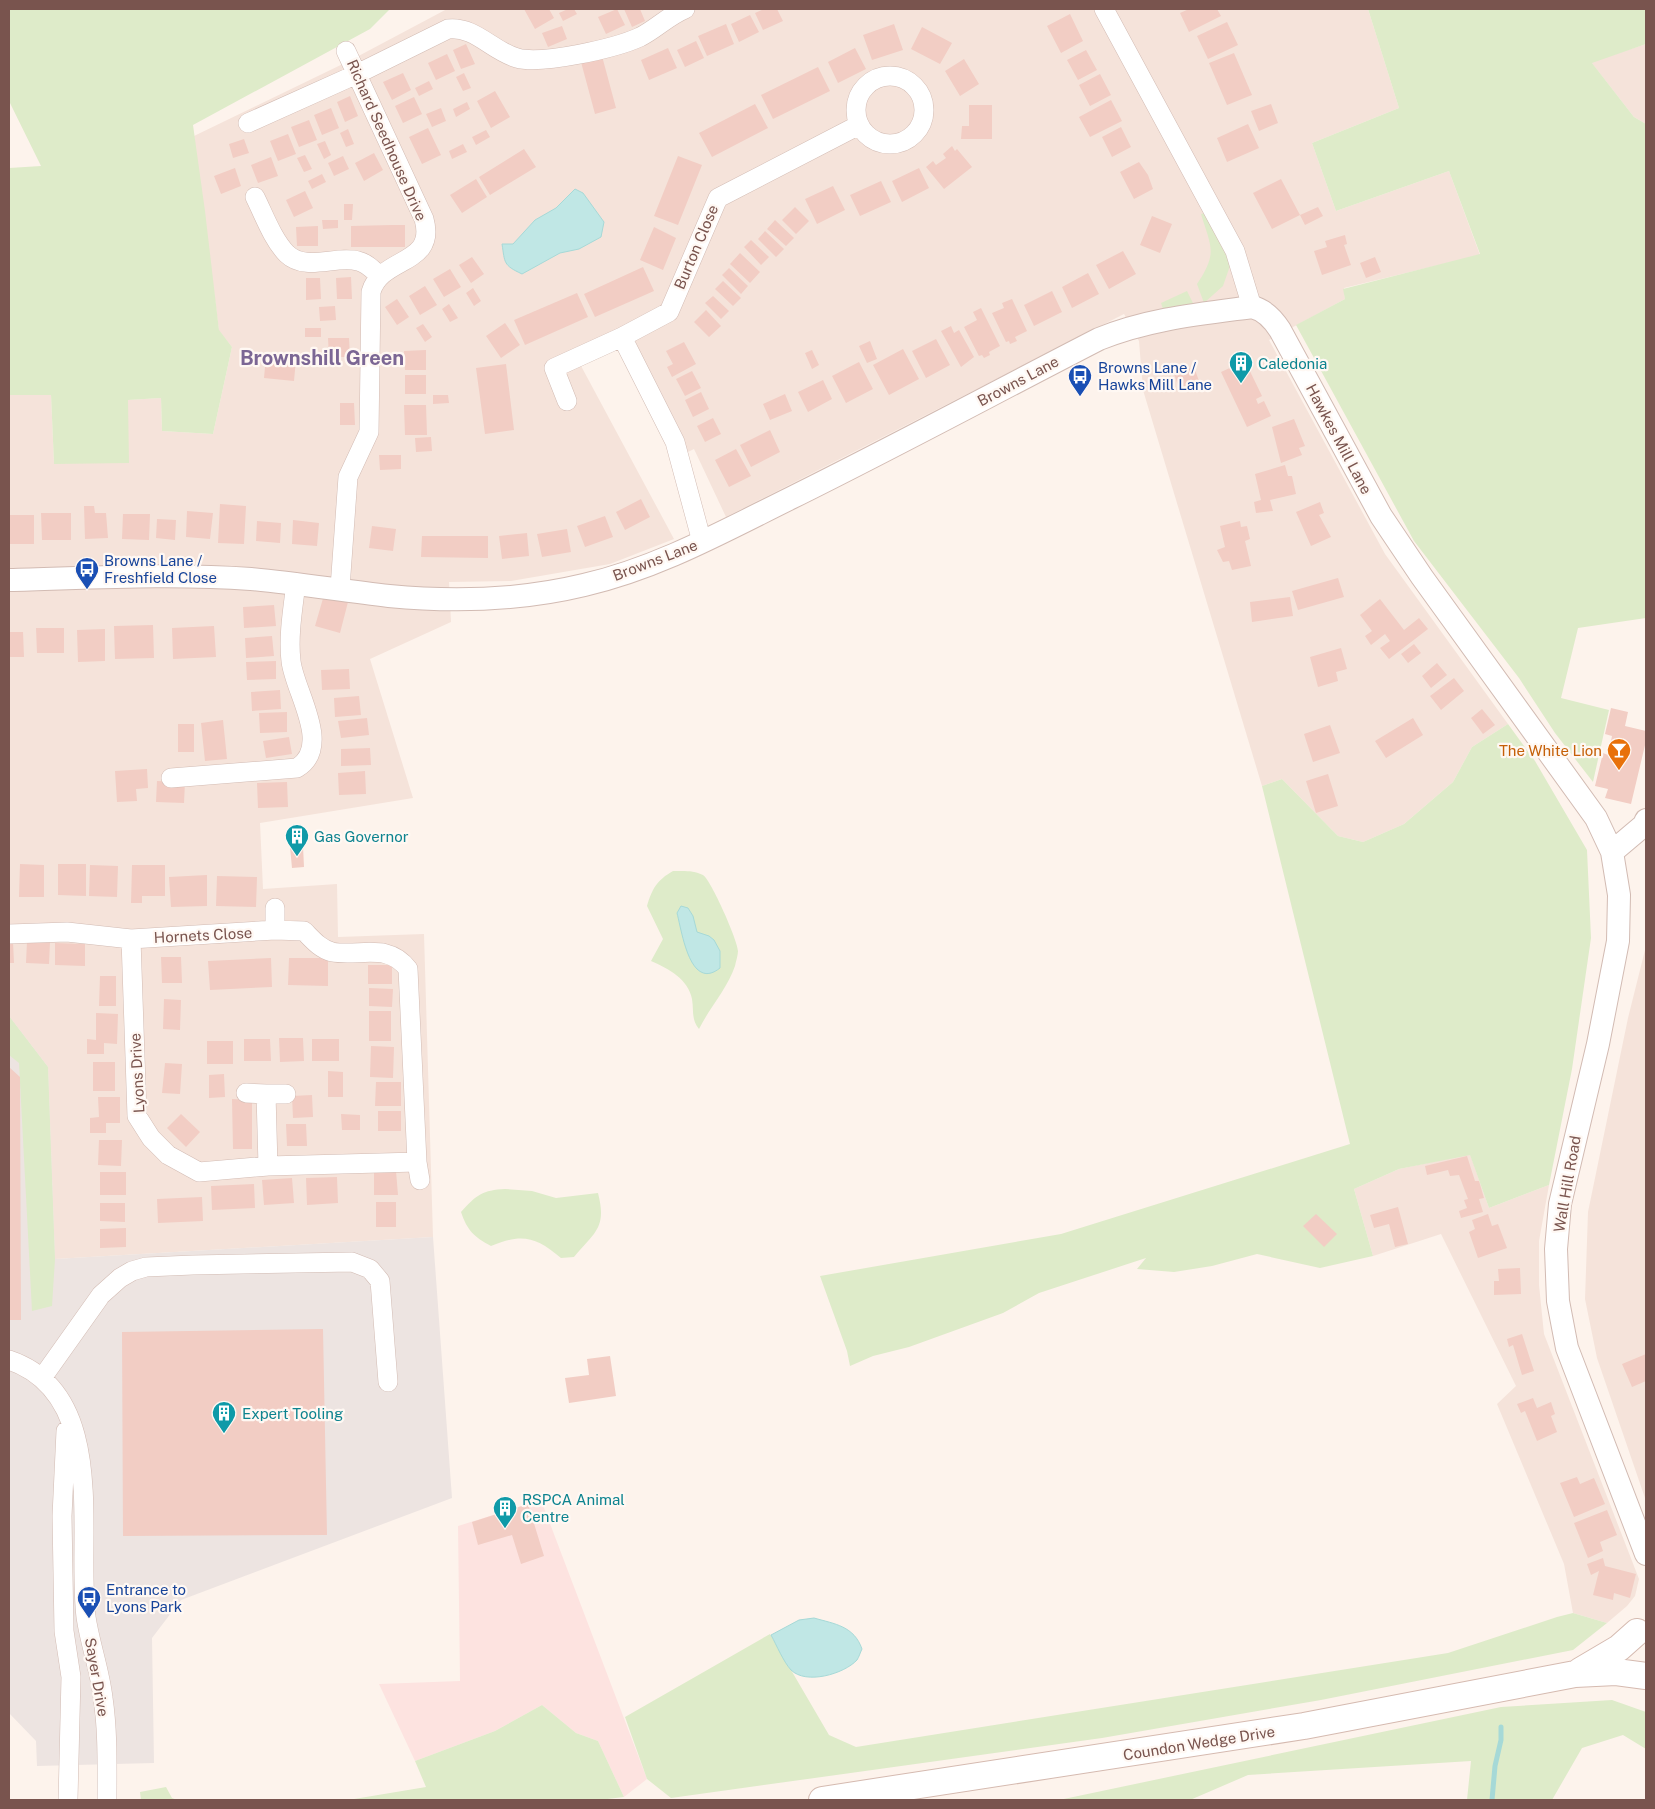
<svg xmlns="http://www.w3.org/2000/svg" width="1655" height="1809" viewBox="0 0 1655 1809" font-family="'Public Sans',sans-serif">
  <rect width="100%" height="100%" fill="#fdf3ec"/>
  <path fill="#f5e3da" d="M447,9H1368L1399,108L1312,143L1336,211L1449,171L1480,255L1344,288L1345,299L1269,340L1385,554L1508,724L1472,747L1453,782L1404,824L1363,842L1338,836L1282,779L1262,786L1143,390L1139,341L1124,314L726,517L694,449L688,452L626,325L573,351L674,539L610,564L511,581L449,582L451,622L370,659L413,798L260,823L263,889L337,884L338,937L424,934L433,1237L55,1259L48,1067L9,1016V395H51L54,464L127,400L161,398L162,431L213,434L232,347L219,331L194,136L351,60Z
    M1646,44V124L1634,117L1591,62Z
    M1646,946V1501L1597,1358L1585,1299L1588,1212L1628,1018Z
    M1470,1154L1489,1208L1549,1185L1539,1241V1285L1544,1334L1639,1579L1635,1596L1627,1606L1607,1623L1573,1613L1564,1564L1497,1404L1516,1386L1441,1234L1373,1256L1354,1189L1399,1169Z"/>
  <path fill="#fde3e0" d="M541,1500L647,1779L624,1797L598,1741L576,1733L542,1705L495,1731L415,1761L379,1684L460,1681L458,1526Z"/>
  <path fill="#ede4e1" d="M9,1016L48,1067L55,1259L433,1237L452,1498L181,1600L152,1638L154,1763L37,1766L36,1741L9,1713Z"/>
  <path fill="#deebc9" d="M9,9H390L370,29L193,125L205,211L219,330L232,347L213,434L162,431L161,398L128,400L129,463L54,464L51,395H9V168L41,166L9,101Z
    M1368,9H1646V44L1592,63L1634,117L1646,124V618L1578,628L1561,698L1609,710L1593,782L1555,733L1519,678L1414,541L1296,325L1345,299L1343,289L1480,254L1449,171L1336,211L1312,143L1399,108Z
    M1208,212L1231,263L1223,286L1204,303L1197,284C1218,253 1211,247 1201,214Z
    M1187,291L1194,305L1164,312L1161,303Z
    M1508,724L1535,761L1587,850L1591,938L1572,1069L1549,1185L1489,1208L1470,1155L1399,1169L1354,1189L1373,1256L1320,1268L1257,1254L1212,1266L1174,1272L1137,1269L1146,1258L1039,1293L1003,1313L909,1347L873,1356L850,1366L847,1351L820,1276L1061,1234L1350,1144L1262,786L1282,779L1338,836L1363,842L1404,824L1453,782L1472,747Z
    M673,871C683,871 694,870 703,875C711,880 738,941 738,951C738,955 736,961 735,966C727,989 710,1007 699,1029C691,1019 694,1011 692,999C688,979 669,969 651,961L663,939L647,906C652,889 657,880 673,871Z
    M9,1016L48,1067L55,1259L52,1306L32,1311L19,1063L9,1055Z
    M505,1189L532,1191L556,1198L598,1193C607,1228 595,1232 574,1257L561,1258C536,1237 522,1233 491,1246C474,1237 467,1230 461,1212C476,1195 483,1190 505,1189Z
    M1573,1613L1607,1623L1573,1650L1321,1700L1102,1738L671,1798L647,1779L625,1717L770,1634L829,1735L856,1747L1448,1653L1557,1617Z
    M1612,1700L1646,1712V1749L1623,1735L1582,1748L1552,1800H1467L1471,1761L1248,1775L1190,1800H1059L1501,1707Z
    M542,1705L576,1733L598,1741L624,1797L599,1800H348L426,1787L415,1761L495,1731Z
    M166,1787L172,1798L177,1800H141L140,1792Z"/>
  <path fill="#c0e7e5" stroke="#a6d9d7" d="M575,189L583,193L604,222L601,237L579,249L560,253L522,274C503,265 505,263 502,244H513L535,220L556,208Z
    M681,906L688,908L693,916L697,932L709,936L714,940L720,951V968C690,992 682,932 677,913Z
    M814,1618C835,1624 854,1626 862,1649C860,1653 859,1657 857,1660C844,1674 806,1685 791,1670C783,1661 777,1646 771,1635L799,1620Z"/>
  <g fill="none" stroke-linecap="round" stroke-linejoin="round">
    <path stroke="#a6d9d7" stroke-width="5" d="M1492,1800L1495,1766L1501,1740V1727"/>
  </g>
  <path fill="#f2cdc4" d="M524,9H549L554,18L535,29Z
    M568,9H574L577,14L563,21L559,13Z
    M617,9L625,25L606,34L598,17Z
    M624,9H640L645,21L632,27Z
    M764,9H777L783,21L763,30L755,13Z
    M1189,9H1217L1221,16L1189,32L1180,13Z
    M1070,14L1083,41L1061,53L1047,26Z
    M750,15L759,32L739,42L731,24Z
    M1227,22L1238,45L1208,59L1197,36Z
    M726,24L734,44L707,56L698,36Z
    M894,24L903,50L872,60L863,35Z
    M562,26L567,39L548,47L542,33Z
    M922,27L952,43L940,64L911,49Z
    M696,41L704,58L685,67L677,50Z
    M466,44L475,64L461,69L453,50Z
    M668,48L677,68L649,80L641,60Z
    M855,48L866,69L838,83L828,62Z
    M1086,50L1097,70L1078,80L1067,60Z
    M1234,53L1252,95L1227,105L1209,63Z
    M447,54L455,71L436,80L428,63Z
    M602,56L616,108L595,114L581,62Z
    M964,59L979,84L960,96L945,71Z
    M818,67L830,91L773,119L761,95Z
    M403,73L411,90L392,100L383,82Z
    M464,73L471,88L463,91L456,77Z
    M1100,74L1111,95L1090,106L1079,85Z
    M429,81L433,89L419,96L415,88Z
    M495,91L510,117L491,128L477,101Z
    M350,96L358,116L345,122L337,102Z
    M414,97L422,114L403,123L395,106Z
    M1111,100L1122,121L1090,137L1079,117Z
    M467,102L470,109L456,117L453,109Z
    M755,104L768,128L712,157L699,133Z
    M1271,104L1278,123L1259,131L1251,111Z
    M969,105H992V139H961L962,126H969Z
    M331,108L339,128L322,135L314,115Z
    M441,108L446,121L432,127L426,114Z
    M309,120L317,140L299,147L291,127Z
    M1248,124L1259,148L1227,162L1217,138Z
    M1121,127L1131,147L1112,157L1102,137Z
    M428,128L441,155L422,164L409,137Z
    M348,129L354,144L346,147L340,133Z
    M486,130L490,137L476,145L472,137Z
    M288,134L296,154L278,161L270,141Z
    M244,139L249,153L233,158L229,144Z
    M325,141L331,155L324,159L317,144Z
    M463,144L467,152L452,159L449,151Z
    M952,146L955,151L957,149L972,167L944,189L926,167L933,161L936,165L946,158L943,154Z
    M524,149L536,167L490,195L479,177Z
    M374,153L383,170L364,181L355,163Z
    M305,155L312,169L304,172L297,158Z
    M343,156L349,169L334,176L328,163Z
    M678,156L702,165L678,225L654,216Z
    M271,157L278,176L258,183L251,165Z
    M1139,162L1148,175L1153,189L1134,199L1120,172Z
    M235,168L241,186L221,194L214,176Z
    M919,168L929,188L902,202L892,181Z
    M322,174L326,182L312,189L308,181Z
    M476,179L487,197L462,213L450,195Z
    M1281,179L1300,215L1272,229L1253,193Z
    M881,181L891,202L860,216L850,195Z
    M833,186L845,210L817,224L805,199Z
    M305,191L313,208L294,217L286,200Z
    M344,204H353L352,220H344Z
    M795,207L809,221L796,234L782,220Z
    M1318,207L1323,216L1305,225L1300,215Z
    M1152,216L1172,224L1160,253L1140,245Z
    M322,220H338V228L323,229Z
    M775,220L794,238L786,246L767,229Z
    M392,225H405V247H351V226Z
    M318,226V246H297L296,227Z
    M654,227L676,238L663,270L640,260Z
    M765,231L784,249L776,257L758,239Z
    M1345,235L1347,244L1344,245L1351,265L1322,275L1314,251L1327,247L1325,241Z
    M751,240L769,257L761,265L744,247Z
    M1123,251L1136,274L1109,289L1096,265Z
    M740,253L760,272L750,283L730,264Z
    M472,257L484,274L471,283L459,265Z
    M1375,257L1381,272L1366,278L1360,263Z
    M643,267L654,291L595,317L584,294Z
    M729,268L748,286L741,294L722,275Z
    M450,269L461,287L444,297L433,279Z
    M1088,273L1099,294L1072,308L1062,287Z
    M351,277L352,299H337L336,278Z
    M306,278H320L321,299L306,300Z
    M723,281L741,298L733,306L715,289Z
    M425,286L437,305L420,315L409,296Z
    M473,288L481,301L474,306L466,293Z
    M1052,291L1062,312L1034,326L1024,305Z
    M577,293L588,317L525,345L514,320Z
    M713,296L729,311L721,319L705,303Z
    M397,299L409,317L397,325L385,307Z
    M1012,299L1027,331L1015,337L1017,341L1010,344L1009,341L1006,342L992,313L1004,308L1002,303Z
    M449,304L458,318L450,322L442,309Z
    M335,306L336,320L320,321L319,307Z
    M981,308L1000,346L989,352L990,355L984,358L982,355L979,356L964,327L977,320L973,312Z
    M706,310L721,326L709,337L694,322Z
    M505,323L520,345L501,358L486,336Z
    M423,324L432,337L425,342L416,328Z
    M951,326L954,333L959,330L974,357L961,367L941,331Z
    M305,328H321V337H305Z
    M328,338H349L350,357H329Z
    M936,339L950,365L926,378L912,351Z
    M870,341L877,359L867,363L859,346Z
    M684,342L696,364L672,377L667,367L673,364L666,351Z
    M903,349L919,379L889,395L873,365Z
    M426,350V370H405L404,351Z
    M812,350L819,365L812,369L805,353Z
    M266,356L296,359L294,381L264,378Z
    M1245,361L1262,396L1256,399L1258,404L1264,401L1271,416L1247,427L1221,372Z
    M859,362L873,389L846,403L832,376Z
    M506,364L514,430L485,434L476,368Z
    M1194,367L1199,381L1179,388L1174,374Z
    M692,371L701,388L685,396L676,379Z
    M405,375H426V394H405Z
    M823,380L832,399L808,412L798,392Z
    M701,392L709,409L693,417L685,400Z
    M785,394L792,411L770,420L763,404Z
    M433,395H448L449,403L433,404Z
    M340,403H354L355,425H340Z
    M404,405H426L427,435H405Z
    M713,418L721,434L705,442L697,426Z
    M1294,419L1305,446L1299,448L1302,455L1281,463L1272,427Z
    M770,430L780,452L751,467L740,445Z
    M431,437L432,451L416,452L415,438Z
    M736,449L751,476L729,487L715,460Z
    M379,455H401V469L380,470Z
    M1285,465L1288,476H1292L1296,494L1270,500L1273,511L1256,513L1254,502L1261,500L1255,474Z
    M641,499L650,517L625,530L616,512Z
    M1320,502L1324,513L1319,515L1331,537L1311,546L1296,512Z
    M220,504L246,506L244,544L218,543Z
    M84,506H94L95,513H106L108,538L85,539Z
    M187,511L213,513L210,539L186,537Z
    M41,513H71V540H42Z
    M123,514H150L149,540L122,539Z
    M9,515H34V544H9Z
    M605,516L613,537L585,547L577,526Z
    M157,519L176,520L175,540L156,538Z
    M293,520L319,523L317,546L292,544Z
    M257,521L281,523L280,543L256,541Z
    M1240,521L1241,527L1247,526L1250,539L1245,541L1251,566L1232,570L1229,561L1223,562L1217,550L1225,547L1220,526Z
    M372,526L396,529L393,551L369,548Z
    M567,529L571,552L542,557L537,534Z
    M527,533L529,556L502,559L499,536Z
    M422,536H488V558L421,557Z
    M1338,578L1344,597L1298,610L1292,591Z
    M324,595L348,602L340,633L315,626Z
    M1290,597L1293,616L1252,622L1250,602Z
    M1380,599L1404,630L1419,618L1428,629L1389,659L1380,648L1390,641L1385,634L1371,645L1365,636L1372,631L1360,615Z
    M274,605L276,626L244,628L243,607Z
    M153,625L154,658L115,659L114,626Z
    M214,626L216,657L173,659L172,628Z
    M36,628H64V653H37Z
    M105,629V661L78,662L77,630Z
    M9,632H23L24,657H9Z
    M272,636L274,656L246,658L245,638Z
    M1414,644L1421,653L1408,663L1401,654Z
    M1341,648L1347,669L1336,672L1338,681L1318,687L1310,657Z
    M276,661V679L247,680L246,662Z
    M1437,663L1447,675L1431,688L1422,676Z
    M349,669L350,689L322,690L321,670Z
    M1454,678L1464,691L1441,710L1430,696Z
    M280,690L281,709L252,711L251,692Z
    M359,696L361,715L335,717L334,698Z
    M1611,708L1628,712L1625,726L1646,731V741L1631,804L1605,798L1608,789L1595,786L1603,753L1608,755L1612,736L1605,734Z
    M1482,709L1495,725L1483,734L1471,718Z
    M287,712V732L260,733L259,713Z
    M367,718L369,735L341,738L338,721Z
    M1413,718L1423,735L1386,758L1375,741Z
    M223,720L227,759L205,761L201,723Z
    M178,724H194V752H178Z
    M1330,725L1340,753L1313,762L1304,734Z
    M289,737L292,754L266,758L263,741Z
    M370,748L371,765L341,766V749Z
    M147,769L148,788L136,789L137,801L117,802L115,771Z
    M365,771L366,794L339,795L338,773Z
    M1328,774L1338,806L1316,813L1306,781Z
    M157,781L185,782L184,803L156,802Z
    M287,782L288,807L258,808L257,783Z
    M303,846L304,867L292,868L290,847Z
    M20,864L44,865V897H19Z
    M58,864H86V896L58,895Z
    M90,865L118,866L117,897L89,896Z
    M132,865H165V896H142V903H131Z
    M207,875V906L171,907L169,877Z
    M217,876L257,877L256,907L216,906Z
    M27,941L50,942L49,964L26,963Z
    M9,942H13L14,963H9Z
    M55,943L85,944V966L55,965Z
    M161,957H181L182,983H162Z
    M271,958L272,987L210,990L208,961Z
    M289,958H328V986L288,985Z
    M368,965H392V984H368Z
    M100,976H116V1006H99Z
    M369,988L393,989L392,1007L369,1006Z
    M164,999L181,1000L180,1030L163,1029Z
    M369,1011H391V1041H369Z
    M96,1013L118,1014L117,1044L104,1043V1054H87V1039L96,1040Z
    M279,1038H303L304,1061L280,1062Z
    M244,1039H270L271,1061H244Z
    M312,1039H339V1061H312Z
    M207,1041H233V1064H207Z
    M371,1046L394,1047L393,1078L370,1077Z
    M93,1062H115V1091H93Z
    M165,1063L182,1064L180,1094L162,1093Z
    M9,1067L20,1077L21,1320H9Z
    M328,1071L343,1072V1097H328Z
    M224,1074L225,1097L209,1098V1075Z
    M376,1082H401V1106H375Z
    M312,1095L313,1117L293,1118L292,1096Z
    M98,1097H120V1123H106V1133H90V1118L99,1117Z
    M232,1099L252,1100V1149H233Z
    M378,1111H401V1131H378Z
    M181,1114L200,1132L186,1147L167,1128Z
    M341,1114L360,1115V1130H342Z
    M286,1124H306L307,1146H287Z
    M99,1140H122L121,1166L98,1165Z
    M1467,1156L1475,1181H1479L1484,1198L1479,1199L1483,1212L1461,1218L1459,1211L1467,1208L1464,1200L1468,1199L1459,1175L1450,1176L1448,1170L1427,1175L1425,1166Z
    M374,1171H396L398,1195H374Z
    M100,1172H126V1195H100Z
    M337,1177L338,1203L307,1205L306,1178Z
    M292,1178L294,1203L264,1205L262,1180Z
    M254,1184L255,1208L212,1210L211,1186Z
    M202,1197L203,1221L158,1223L157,1199Z
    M376,1202H396V1227H376Z
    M100,1203H125V1222L100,1221Z
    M1398,1207L1408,1244L1395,1247L1389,1224L1374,1228L1370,1215Z
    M1316,1214L1337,1234L1324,1247L1303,1226Z
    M1488,1214L1492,1226L1498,1224L1507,1248L1478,1258L1469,1232L1475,1229L1472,1220Z
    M126,1228V1247L100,1248V1229Z
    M1520,1268L1521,1294L1494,1295V1281H1499L1498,1269Z
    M323,1329L327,1535L123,1536L122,1332Z
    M1522,1334L1534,1371L1522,1375L1513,1345L1509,1347L1507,1339Z
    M1646,1354V1381L1632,1387L1622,1364Z
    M610,1356L616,1396L569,1403L565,1378L589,1375L587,1359Z
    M1533,1398L1537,1408L1551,1402L1555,1414L1551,1416L1557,1432L1537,1441L1525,1411L1521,1413L1517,1404Z
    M1577,1477L1580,1484L1594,1478L1605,1504L1574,1517L1560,1483Z
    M528,1504L544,1556L521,1564L512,1535L478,1545L472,1522Z
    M1607,1510L1617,1535L1600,1542L1603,1551L1588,1558L1574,1523Z
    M1603,1558L1605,1566L1636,1574L1630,1598L1614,1593L1613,1600L1593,1595L1599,1571L1591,1575L1587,1564Z"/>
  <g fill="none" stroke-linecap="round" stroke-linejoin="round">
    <g stroke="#d2bbb3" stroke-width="20">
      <path id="minor" d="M1104,9L1235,251L1252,307
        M856 110a34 34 0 1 1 68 0a34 34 0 1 1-68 0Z
        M248,123L357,74L448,29C475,26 492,51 517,58C542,65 616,48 640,37C656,29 668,16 685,9
        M255,197C264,215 273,240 287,254C306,272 336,255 358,261C367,263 373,270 380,276
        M622,337L669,312L718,198L859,125
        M567,401L554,368L622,337L675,442L702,542
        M340,588L348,477L369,432L371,292C381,256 437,266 424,219L346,51
        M171,778L297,768C333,746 294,691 291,661C288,636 293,608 296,583
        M9,934L67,932L131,939L137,1116L151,1138L168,1155L199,1172L268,1166L417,1162L408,969C388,942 360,957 332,952C320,949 312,939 304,931L275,930
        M131,939L275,930V908
        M246,1093L266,1094L268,1166
        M266,1094H286
        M417,1162L420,1180
        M9,1360C110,1394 76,1536 86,1617C90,1644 100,1671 103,1698C108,1732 107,1766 107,1800
        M42,1378L101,1295L120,1278L132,1271L146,1267L193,1265L352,1262L370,1269L380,1281L388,1382
        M66,1431L62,1516L64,1631L71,1677L68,1800"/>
    </g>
    <g stroke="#d2bbb3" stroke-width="24">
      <path id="tertiary" d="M9,580C89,578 171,573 251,579C297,583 343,591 389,596C452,602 522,600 584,585C658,568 724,531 791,498C894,447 996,392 1099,339C1148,319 1199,314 1252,307C1265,310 1273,319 1280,330L1381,516L1422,577L1596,818L1612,852L1619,895L1618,941L1598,1044L1560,1204L1556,1249L1558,1301L1567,1348L1646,1554
        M1612,852L1644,825L1646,820"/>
    </g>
    <g stroke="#d5bab0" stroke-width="28">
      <path id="secondary" d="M1580,1671L1619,1648L1637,1632
        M822,1800L1304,1726L1575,1674L1616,1672L1646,1676"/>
    </g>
    <use href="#minor" stroke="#fff" stroke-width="19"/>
    <use href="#tertiary" stroke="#fff" stroke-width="22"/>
    <use href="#secondary" stroke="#fff" stroke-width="26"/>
  </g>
  <defs>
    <g id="building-pin" transform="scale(1.25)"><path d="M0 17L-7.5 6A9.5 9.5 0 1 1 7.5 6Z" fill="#0f9aa8" stroke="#fff8f3"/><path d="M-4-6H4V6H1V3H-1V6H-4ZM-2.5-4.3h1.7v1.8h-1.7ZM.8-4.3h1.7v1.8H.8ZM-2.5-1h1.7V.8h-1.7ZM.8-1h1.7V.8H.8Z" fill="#fff"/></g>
    <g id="bus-pin" transform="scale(1.25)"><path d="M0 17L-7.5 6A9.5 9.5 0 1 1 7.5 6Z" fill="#1a4fb4" stroke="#fff8f3"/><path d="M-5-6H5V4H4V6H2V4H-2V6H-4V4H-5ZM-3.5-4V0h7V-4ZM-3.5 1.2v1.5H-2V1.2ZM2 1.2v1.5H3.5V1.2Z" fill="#fff"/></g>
    <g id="bar-pin" transform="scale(1.25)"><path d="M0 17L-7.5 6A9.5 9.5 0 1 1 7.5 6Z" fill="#e8710a" stroke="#fff8f3"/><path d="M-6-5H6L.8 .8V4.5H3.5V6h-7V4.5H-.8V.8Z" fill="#fff"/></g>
  </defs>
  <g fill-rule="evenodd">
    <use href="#building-pin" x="1241" y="363"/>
    <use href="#bus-pin" x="1080" y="376"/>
    <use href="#bus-pin" x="87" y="569"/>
    <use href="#bar-pin" x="1619" y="750"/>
    <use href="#building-pin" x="297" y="836"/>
    <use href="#building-pin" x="224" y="1413"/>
    <use href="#building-pin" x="505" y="1508"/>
    <use href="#bus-pin" x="89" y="1598"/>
  </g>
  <g text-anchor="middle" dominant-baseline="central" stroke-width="4.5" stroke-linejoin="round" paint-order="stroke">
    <g font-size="15" fill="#79544e" stroke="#fff8f3">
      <text transform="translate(387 140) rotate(66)">Richard Seedhouse Drive</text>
      <text transform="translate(696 247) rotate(-67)">Burton Close</text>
      <text transform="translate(1018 381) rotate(-28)">Browns Lane</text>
      <text transform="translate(1339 439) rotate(62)">Hawkes Mill Lane</text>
      <text transform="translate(655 560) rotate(-21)">Browns Lane</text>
      <text transform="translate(203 935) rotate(-3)">Hornets Close</text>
      <text transform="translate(137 1073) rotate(-93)">Lyons Drive</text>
      <text transform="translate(1567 1184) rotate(-80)">Wall Hill Road</text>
      <text transform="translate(97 1677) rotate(80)">Sayer Drive</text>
      <text transform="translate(1199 1743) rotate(-9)">Coundon Wedge Drive</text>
    </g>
    <g font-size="15" fill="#0d838f" stroke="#fff8f3" text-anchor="start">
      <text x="1258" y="363">Caledonia</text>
      <text x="314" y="836">Gas Governor</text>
      <text x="242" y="1413">Expert Tooling</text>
      <text x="522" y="1499">RSPCA Animal<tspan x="522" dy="17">Centre</tspan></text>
    </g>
    <g font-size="15" fill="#164399" stroke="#fff8f3" text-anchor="start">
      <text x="1098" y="367">Browns Lane /<tspan x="1098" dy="17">Hawks Mill Lane</tspan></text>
      <text x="104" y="560">Browns Lane /<tspan x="104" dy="17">Freshfield Close</tspan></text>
      <text x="106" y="1589">Entrance to<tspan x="106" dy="17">Lyons Park</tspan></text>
    </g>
    <g font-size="15" fill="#c56008" stroke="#fff8f3" text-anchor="end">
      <text x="1602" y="750">The White Lion</text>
    </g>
    <g font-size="20" font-weight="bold" fill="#7b6694" stroke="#fff8f3">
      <text x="322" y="358">Brownshill Green</text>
    </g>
  </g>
  <rect width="1655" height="1809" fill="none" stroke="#79544e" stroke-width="20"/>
</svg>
